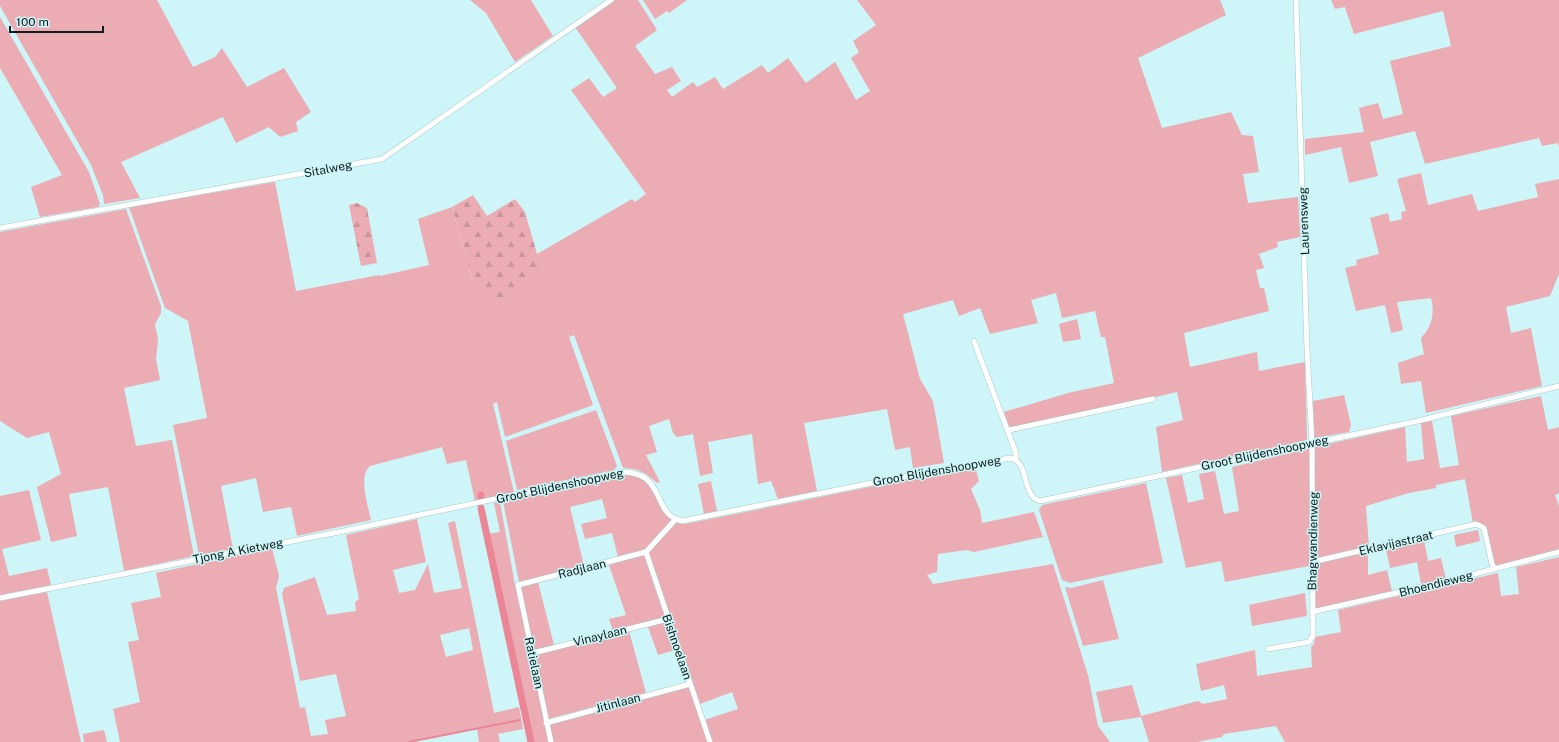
<svg xmlns="http://www.w3.org/2000/svg" width="1559" height="742" viewBox="0 0 1559 742" font-family="'Public Sans',sans-serif">
  <defs>
    <pattern id="forest-firs" width="22" height="20" patternUnits="userSpaceOnUse"><rect width="22" height="20" fill="#ebacb3"/><path d="M5 1l3.5 6h-7zM16 11l3.5 6h-7z" fill="#c89399"/></pattern>
  </defs>
  <rect width="100%" height="100%" fill="#cef5f7"/>
  <path fill="#ebacb3" fill-rule="evenodd" d="M0,0H157L193,67L215,57L222,48L247,87L284,68L311,112L296,122L298,131L280,137L269,127L236,143L223,117L121,162L140,198L104,204L103,195L91,165L0,6Z
    M470,0H531L553,36L515,62L486,13Z
    M615,0H638L657,30L635,46L655,74L672,67L681,81L667,90L672,97L693,82L697,87L715,77L723,89L762,65L768,73L788,58L806,83L835,62L856,100L870,91L851,58L859,52L853,41L876,25L857,0H1220L1226,15L1138,58L1162,128L1231,112L1242,135L1253,136L1259,172L1243,174L1248,203L1298,197L1300,237L1277,242L1278,247L1259,254L1264,268L1256,270L1260,288H1264L1269,311L1184,333L1190,367L1257,352L1259,371L1305,362L1307,440L1162,472L1156,427L1183,420L1177,392L1010,430L1004,412L1068,393L1114,383L1105,337H1101L1095,311L1062,318L1056,293L1031,300L1038,323L990,334L980,308L959,316L953,300L903,314L920,379L933,401L944,463L913,468L910,447L895,450L887,409L804,423L817,491L778,499L771,481L758,484L752,434L708,442L713,473L700,476L693,434L677,437L673,433L669,419L649,426L657,452L646,455L660,482L657,483C646,473 638,468 623,468L574,335L569,337L593,405L505,437L497,402L493,404L514,492L475,501L466,460L447,464L442,447L370,466C358,476 368,506 371,520L297,536L291,507L263,512L256,478L221,486L233,549L199,555L173,425L207,418L188,321L165,308L129,207L275,182L296,291L379,275L380,276L429,265L418,219L452,207L473,282L544,269L537,254L632,199L635,202L646,194L571,90L589,78L603,97L617,88L575,27Z
    M643,0H687L669,13L667,11L655,19Z
    M1331,0H1559V147L1558,143L1542,146L1539,138L1425,164L1415,131L1370,142L1378,176L1349,183L1341,147L1305,155V139L1364,132L1359,108L1378,103L1383,119L1403,114L1390,61L1451,46L1443,11L1354,34L1345,7L1335,9Z
    M0,17L89,172L100,204L98,207L40,217L31,187L62,175L0,68Z
    M1421,173L1428,205L1472,194L1478,211L1538,197L1535,184L1559,179V274L1550,296L1506,307L1511,333L1531,328L1542,386L1426,413L1421,381L1401,384L1398,363L1424,354L1421,338C1432,326 1435,313 1431,298L1397,302L1403,330L1391,333L1385,305L1356,311L1345,268L1357,265L1356,260L1379,254L1370,218L1388,213L1390,222L1402,219L1401,212L1406,211L1397,179Z
    M126,209L161,306V313L155,324L158,340L156,359L160,380L124,388L136,446L172,440L194,556L124,571L108,487L69,494L77,536L51,542L37,487L61,474L49,432L27,438L0,421V232Z
    M1077,319L1081,339L1063,342L1059,324Z
    M1344,395L1351,425L1349,432L1314,438L1313,401Z
    M1541,396L1548,430L1559,427V493L1555,495L1559,506V551L1496,568L1492,565L1485,526L1479,522L1473,523L1465,479L1436,485V488L1409,493L1366,506L1369,547L1314,559L1315,447L1405,427L1407,462L1424,459L1421,423L1432,421L1440,468L1459,465L1451,416Z
    M596,410L617,466L614,470L517,490L506,441Z
    M1311,448L1309,566L1225,582L1221,561L1186,568L1166,478L1182,475L1188,503L1204,499L1199,474L1215,471L1224,514L1239,511L1232,467Z
    M975,466L979,481L971,489L980,510L982,523L1034,512L1043,537L974,552L967,550L938,554L937,572L927,575L933,584L1053,564L1088,675L1098,726L1110,742H712L704,720L738,709L732,692L700,704L648,553L671,525L676,523L685,524Z
    M631,474C636,476 642,478 646,481C659,489 658,510 672,519L645,549L618,557L612,533L585,539L581,524L607,518L602,499L570,507L584,566L519,582L503,501L619,475Z
    M711,481L717,511L704,514L698,484Z
    M1146,483L1163,563L1070,583L1062,580L1039,510L1042,505Z
    M29,490L41,540L2,549L9,576L47,568L51,585L0,595V496Z
    M500,502L515,585L549,742H531L487,534L500,532L494,503Z
    M417,519L426,562L393,570L399,593L415,590L428,564L434,593L462,588L448,523L455,521L494,713L519,707L523,729L498,734L500,742H479L477,729L409,742H120L113,709L140,702L128,642L139,640L131,603L161,597L156,573L272,548L279,576L276,588L300,708L305,707L311,736L328,734L325,720L346,716L336,674L300,681L282,594L284,588L315,577L327,615L356,611L355,602L359,599L346,535ZM469,628L473,650L446,657L440,635Z
    M1478,530L1480,541L1456,547L1454,535Z
    M1424,540L1428,561L1441,558L1446,579L1421,584L1417,562L1390,568L1386,549Z
    M1368,552V575L1387,570L1392,591L1315,609L1314,564Z
    M644,555L665,617L613,631L609,619L626,615L609,565Z
    M1559,557V742H1285L1276,726L1224,734L1222,737L1197,742H1149L1141,717L1103,723L1096,692L1132,685L1141,716L1198,701L1203,704L1227,699L1224,685L1201,691L1196,664L1255,650L1257,676L1312,667L1311,647L1314,644L1315,637L1341,632L1338,610L1498,573L1501,596L1519,594L1516,567Z
    M1103,580L1119,639L1083,646L1065,587L1071,588Z
    M538,582L554,645L534,650L520,586Z
    M47,592L81,742H0V601Z
    M1305,593L1307,616L1252,626L1249,605Z
    M666,622L675,650L658,655L648,627Z
    M629,631L646,693L548,719L535,655Z
    M689,687L708,742H553L549,724Z
    M104,730L107,742H84L83,734Z"/>
  <path fill="url(#forest-firs)" d="M473,195L487,216L515,199L525,212L537,254L544,268L500,304L473,282L452,207Z
    M357,203L367,208L377,263L361,266L349,205Z"/>
  <g fill="none" stroke-linecap="round" stroke-linejoin="round">
    <path stroke="#eb8696" stroke-width="2" d="M409,742L520,720"/>
    <path stroke="#eb8696" stroke-width="7" d="M481,495V497
      M481,508L531,742"/>
    <g stroke="#a4cacb" stroke-width="6">
      <path id="minor" d="M0,228L382,159L611,0
        M974,341L1016,453V459
        M1009,430L1153,399
        M646,552L710,742
        M646,552L675,520
        M1312,562L1476,524L1484,528L1492,564L1495,569
        M0,598L344,531L622,472C667,472 651,515 682,521L897,478L1010,458C1030,461 1021,496 1040,501L1418,421L1559,386
        M1312,612L1440,583L1559,552
        M1268,649L1309,642L1313,636L1312,442L1307,349L1296,0
        M533,653L668,619
        M546,723L690,684
        M551,742L518,585L646,552"/>
    </g>
    <use href="#minor" stroke="#fff" stroke-width="5"/>
  </g>
  <g text-anchor="middle" dominant-baseline="central" stroke-width="3" stroke-linejoin="round" paint-order="stroke">
    <g font-size="12" fill="#0d1c1c" stroke="#cef5f7">
      <text transform="translate(328 169) rotate(-11)">Sitalweg</text>
      <text transform="translate(1304 221) rotate(-92)">Laurensweg</text>
      <text transform="translate(1265 453) rotate(-12)">Groot Blijdenshoopweg</text>
      <text transform="translate(937 471) rotate(-10)">Groot Blijdenshoopweg</text>
      <text transform="translate(560 486) rotate(-12)">Groot Blijdenshoopweg</text>
      <text transform="translate(1313 541) rotate(-89)">Bhagwandienweg</text>
      <text transform="translate(1396 543) rotate(-13)">Eklavijastraat</text>
      <text transform="translate(238 551) rotate(-11)">Tjong A Kietweg</text>
      <text transform="translate(582 569) rotate(-14)">Radjlaan</text>
      <text transform="translate(1436 584) rotate(-14)">Bhoendieweg</text>
      <text transform="translate(600 636) rotate(-14)">Vinaylaan</text>
      <text transform="translate(677 647) rotate(71)">Bishnoelaan</text>
      <text transform="translate(534 663) rotate(78)">Ratielaan</text>
      <text transform="translate(618 703) rotate(-15)">Jitinlaan</text>
    </g>
  </g>
  <path d="M10 26v6h93v-6" fill="none" stroke="#0d1c1c" stroke-width="2"/>
  <text x="16" y="26" font-size="12" fill="#0d1c1c" stroke="#cef5f7" stroke-width="3" paint-order="stroke">100 m</text>
</svg>
